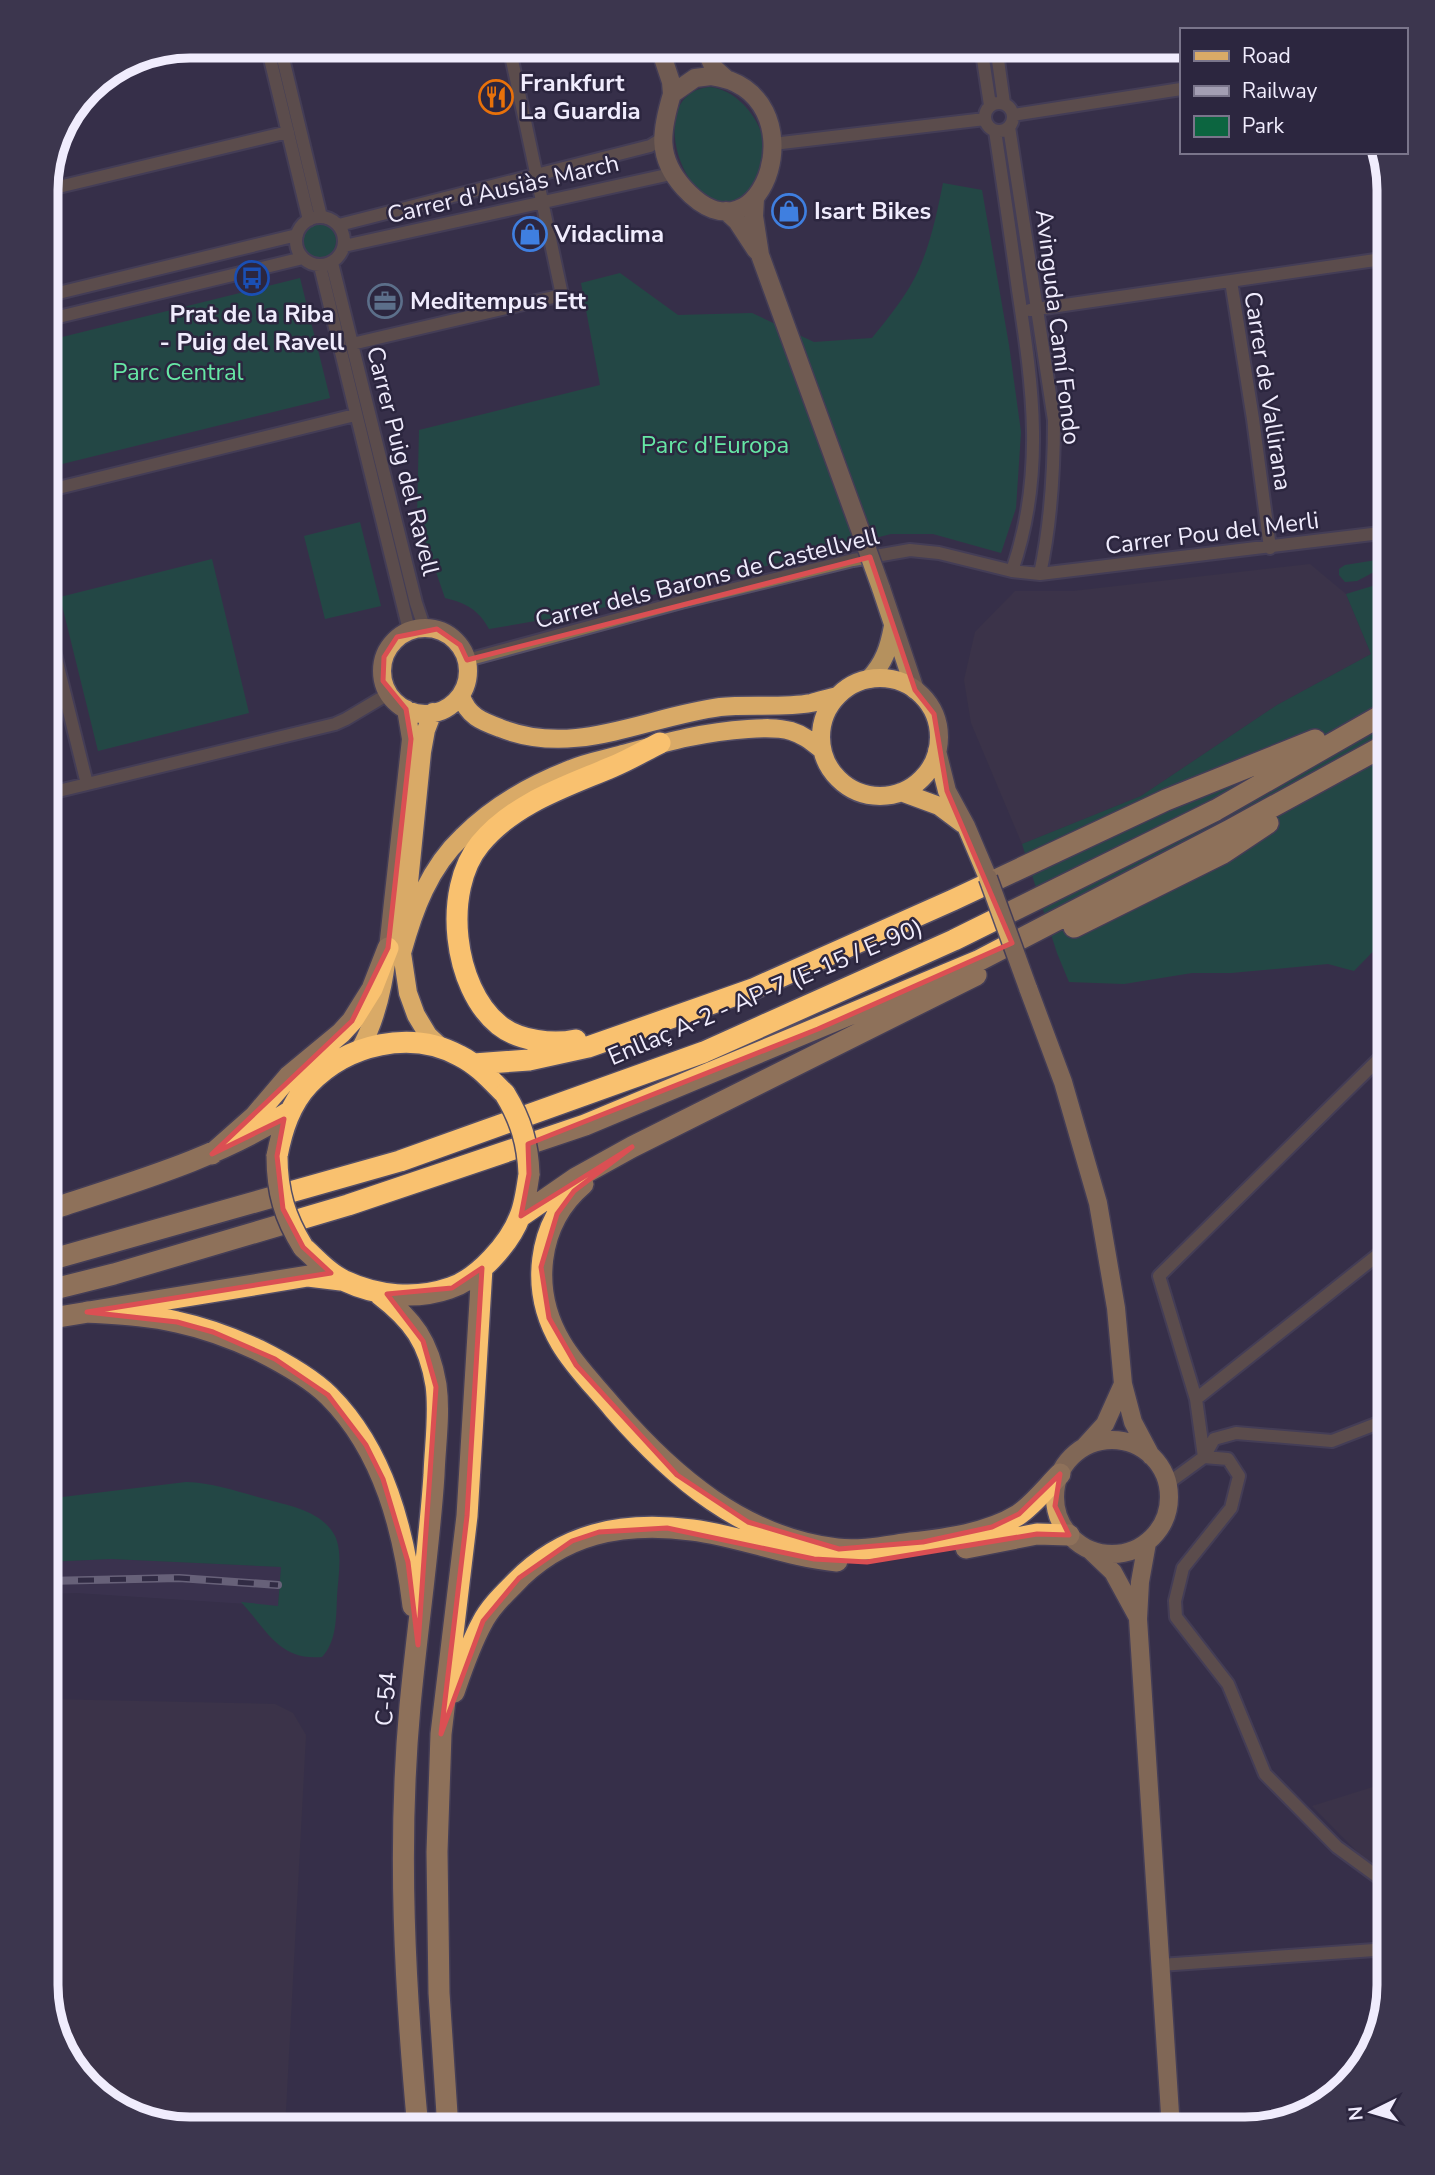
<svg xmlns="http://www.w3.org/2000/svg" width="1435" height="2175" viewBox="0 0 1435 2175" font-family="'Nunito Sans',sans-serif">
  <rect width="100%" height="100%" fill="#363049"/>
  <path fill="#3f3656" d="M111,1559L281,1567L278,1606L77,1593L46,1594V1562Z"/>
  <path fill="#403849" d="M1310,564L1346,594L1371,654L1277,705L1141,796L1022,844L971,723L964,680L975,632L1015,591H1073Z
    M46,1699L275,1704L293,1713L306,1735L285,2129H181L110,2105L65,2057L46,1985Z
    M1389,1782V1874L1366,1861L1312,1806Z"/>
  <path fill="#0c6540" d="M709,87C740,89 768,127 765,158C763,169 755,182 751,193C745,196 738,201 731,202C682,212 644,94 709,87Z
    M943,183L982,190L1009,345L1021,432L1016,508L1001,553L933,534H891L582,613L489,629C479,610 466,603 445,598L417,517L419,430L600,385L581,283L620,273L678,315L752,313L814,342L872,338C889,317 908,294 919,269C931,242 937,213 943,183Z
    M302 241a17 17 0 1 1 34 0a17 17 0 1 1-34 0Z
    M300,278L330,398L46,468V341Z
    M360,522L381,606L325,619L304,536Z
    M1389,558V564L1357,581L1345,582L1339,575V569L1345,565Z
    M212,559L249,713L98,751L60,597Z
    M1389,581V935L1354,971L1328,964L1231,973H1192L1124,984L1069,982L1057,953L1022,844L1141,796L1277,705L1371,654L1346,594Z
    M186,1482C215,1483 238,1492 265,1499C290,1506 322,1511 335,1536C343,1553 338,1578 337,1596C336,1617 337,1641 322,1657C279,1661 267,1630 241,1602L278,1606L281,1567L111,1559L46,1562V1499Z"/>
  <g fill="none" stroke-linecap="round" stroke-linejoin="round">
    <g stroke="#544e66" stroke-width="16">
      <path id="street" d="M267,46L309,220
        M280,46L321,217
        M981,46L990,105
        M996,46L1004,103
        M985 117a14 14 0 1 1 28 0a14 14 0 1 1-28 0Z
        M1013,115L1181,89
        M1009,127L1054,420C1054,473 1051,523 1040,574
        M995,131C1003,184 1011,237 1018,290C1033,388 1045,475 1012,571
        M773,144L985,119
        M46,190L288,132
        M296 241a24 24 0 1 1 48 0a24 24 0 1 1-48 0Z
        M339,225L650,146L663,138
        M344,246L671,174
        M332,263L416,603L424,627
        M320,266L409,630
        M1231,281L1253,419L1270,548
        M46,296L297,235
        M1030,310L1389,258
        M46,320L303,258
        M352,344L562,295L509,46
        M46,491L355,415
        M46,618L87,784
        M467,660L681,602L853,560L910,550L939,553L1012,571L1040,574L1389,532
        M46,794L335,724L346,719L388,694
        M1196,1399L1389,1246
        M1204,1457L1228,1459L1239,1476L1231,1508L1183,1568L1175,1601L1176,1617L1228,1684L1265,1774L1337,1847L1389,1885
        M1204,1457L1196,1399L1159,1276L1389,1049
        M1167,1484L1204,1457L1214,1439L1236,1433L1332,1441L1389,1419
        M1160,1965L1389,1949"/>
    </g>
    <g stroke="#544e66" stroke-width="21">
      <path id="secondary" d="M659,46L671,82L672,94
        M704,46L714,68L725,78
        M711,76C822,90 764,276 684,188C656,157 661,131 672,94L695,78Z
        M755,199L754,216L760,255L862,535
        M726,211L737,221L756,250
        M881,588L915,690
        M869,679C884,663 889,648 893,626"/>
    </g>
    <g stroke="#544e66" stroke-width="21">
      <path id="primary" d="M382 671a43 43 0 1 1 86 0a43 43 0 1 1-86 0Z
        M821 737a59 59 0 1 1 118 0a59 59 0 1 1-118 0Z
        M461,696C468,716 481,721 500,728C575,758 645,717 720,707C748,704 785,708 811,703C820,701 828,698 837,696
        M433,712L426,730L422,752L402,953L408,993L416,1015L428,1035L442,1048
        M937,751L947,791L966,826L988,878
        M901,792L939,806L963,824
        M402,953C414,909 429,868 463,836C493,806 532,784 571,769C587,762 606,759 623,754C667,742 702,732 748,729C762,728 777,727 791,731C804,735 812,742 822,750
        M1028,988L1063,1082L1098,1203L1116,1308L1123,1384L1133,1422L1151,1456
        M360,1049C386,1003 388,945 394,893C400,842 405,790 411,739L406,709
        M1055 1497a57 57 0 1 1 114 0a57 57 0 1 1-114 0Z
        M1085,1446L1105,1424L1123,1384
        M1147,1543L1140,1582L1138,1619L1171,2129
        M1091,1551L1113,1572L1137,1616"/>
    </g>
    <g stroke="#544e66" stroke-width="24">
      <path id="highway" d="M1074,927L1223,853L1268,823
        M576,1040C553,1045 519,1041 499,1025C453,988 442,890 480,844C514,803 565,787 612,767C629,760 644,751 660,743
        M474,1064L529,1060L588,1047L753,989L953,900L1166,800L1315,740
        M212,1154L255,1116L289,1076L341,1033L352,1021L372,989L388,948
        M277,1156C282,1130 290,1104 309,1084C347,1044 411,1029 460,1056C478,1065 491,1080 505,1094
        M583,1184C536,1224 530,1291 561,1343C575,1367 596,1387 614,1409C673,1477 744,1538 837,1549C861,1552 888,1546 911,1543C946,1539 987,1534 1018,1515C1033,1505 1047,1487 1060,1474
        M46,1211C129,1183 215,1160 289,1112
        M521,1216L576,1178L632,1147L976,975
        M303,1247C316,1259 329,1274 345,1281C377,1296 416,1300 450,1288C478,1279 510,1243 520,1216C525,1204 527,1188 529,1174
        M46,1261L400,1161L704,1052L954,940L1216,810L1389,711
        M46,1291L114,1274L348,1205L585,1125L978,961L1230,830L1389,743
        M379,1294C413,1320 429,1342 436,1385C440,1414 435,1445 434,1475C429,1552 417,1629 410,1706C397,1847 405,1989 418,2129
        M87,1312C117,1314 148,1315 177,1322C205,1328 232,1338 258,1350C282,1362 310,1377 329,1396C384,1451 404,1531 413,1606
        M46,1319L308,1276L341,1280
        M966,1548L1037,1534L1069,1535
        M454,1692C462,1669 470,1645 482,1623C489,1609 501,1597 512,1586C561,1533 622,1521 692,1530C741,1536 786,1556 837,1561
        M448,2129L439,1993L437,1852L441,1734L467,1516L482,1268"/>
    </g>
    <use href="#street" stroke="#877051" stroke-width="12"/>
    <use href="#secondary" stroke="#b5915e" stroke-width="18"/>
    <use href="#primary" stroke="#d9aa67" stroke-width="18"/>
    <use href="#highway" stroke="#f9c16f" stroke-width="21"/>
    <g stroke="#a39eb3" stroke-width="8">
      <path id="rail" d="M46,1581L179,1578L278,1585"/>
    </g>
    <use href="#rail" stroke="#2c263f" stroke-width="5" stroke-dasharray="16" stroke-linecap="butt"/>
    <g stroke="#544e66" stroke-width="21" stroke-linecap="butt">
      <path id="secondary-bridge" d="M862,535L881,588"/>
    </g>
    <g stroke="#544e66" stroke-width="21" stroke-linecap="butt">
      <path id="primary-bridge" d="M988,878L1028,988"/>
    </g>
    <g stroke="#544e66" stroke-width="24" stroke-linecap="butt">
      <path id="highway-bridge" d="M505,1094C521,1120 528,1144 529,1174
        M277,1156C277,1192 285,1218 303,1247"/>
    </g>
    <use href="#secondary-bridge" stroke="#b5915e" stroke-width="18"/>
    <use href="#primary-bridge" stroke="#d9aa67" stroke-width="18"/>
    <use href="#highway-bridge" stroke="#f9c16f" stroke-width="21"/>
  </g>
  <path d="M0 0H1435V2175H0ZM870,557L915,690L934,714L947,791L1012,943L818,1029L528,1144L529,1174L521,1216L632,1147L574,1191L557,1214L541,1267L549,1318L576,1365L677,1475L748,1522L839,1549L923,1542L992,1527L1019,1514L1060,1474L1055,1506L1069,1535L1037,1534L867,1562L814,1559L667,1528L599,1532L572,1541L519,1578L483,1621L441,1734L467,1516L482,1268L452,1288L387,1294L423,1341L436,1387L418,1645L408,1562L383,1479L366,1445L328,1395L275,1359L213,1332L177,1322L87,1312L331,1273L303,1247L283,1209L277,1156L284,1119L212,1154L352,1021L388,948L411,739L406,709L383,681L384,657L397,637L437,629L460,645L467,660Z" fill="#363049" fill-opacity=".55" fill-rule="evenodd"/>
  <path fill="none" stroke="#db4f53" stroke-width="5" stroke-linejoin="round" d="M870,557L915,690L934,714L947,791L1012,943L818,1029L528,1144L529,1174L521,1216L632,1147L574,1191L557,1214L541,1267L549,1318L576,1365L677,1475L748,1522L839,1549L923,1542L992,1527L1019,1514L1060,1474L1055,1506L1069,1535L1037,1534L867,1562L814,1559L667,1528L599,1532L572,1541L519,1578L483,1621L441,1734L467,1516L482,1268L452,1288L387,1294L423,1341L436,1387L418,1645L408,1562L383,1479L366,1445L328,1395L275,1359L213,1332L177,1322L87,1312L331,1273L303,1247L283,1209L277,1156L284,1119L212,1154L352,1021L388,948L411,739L406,709L383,681L384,657L397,637L437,629L460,645L467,660Z"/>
  <defs>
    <g id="restaurant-ring" transform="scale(1.75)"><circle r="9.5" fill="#2c263f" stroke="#e8710a" stroke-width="1.5"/><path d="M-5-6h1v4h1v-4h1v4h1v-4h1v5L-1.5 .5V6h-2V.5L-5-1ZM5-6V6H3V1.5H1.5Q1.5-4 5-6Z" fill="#e8710a"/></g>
    <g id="shop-ring" transform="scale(1.75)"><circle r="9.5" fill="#2c263f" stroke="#3f7fe0" stroke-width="1.5"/><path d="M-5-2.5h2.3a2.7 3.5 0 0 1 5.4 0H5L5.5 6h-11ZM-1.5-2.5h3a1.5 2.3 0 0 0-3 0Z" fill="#3f7fe0"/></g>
    <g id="bus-ring" transform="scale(1.75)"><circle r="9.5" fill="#2c263f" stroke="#1a4fb4" stroke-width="1.5"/><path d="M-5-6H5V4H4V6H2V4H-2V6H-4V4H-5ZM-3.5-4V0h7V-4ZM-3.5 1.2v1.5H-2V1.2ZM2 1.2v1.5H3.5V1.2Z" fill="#1a4fb4"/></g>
    <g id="office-ring" transform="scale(1.75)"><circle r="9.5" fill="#2c263f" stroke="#5c6f8a" stroke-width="1.5"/><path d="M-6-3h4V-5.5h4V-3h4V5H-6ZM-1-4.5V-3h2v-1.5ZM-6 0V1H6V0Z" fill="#5c6f8a"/></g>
  </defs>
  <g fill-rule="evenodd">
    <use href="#restaurant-ring" x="496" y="97"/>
    <use href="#shop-ring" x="789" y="211"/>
    <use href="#shop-ring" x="530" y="234"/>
    <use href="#bus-ring" x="252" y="278"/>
    <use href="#office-ring" x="385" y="301"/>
  </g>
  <g text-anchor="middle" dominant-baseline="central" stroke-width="5" stroke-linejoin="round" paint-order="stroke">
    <g font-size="24" font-weight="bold" fill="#f0ecfd" stroke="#2c263f" text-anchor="start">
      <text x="520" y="83">Frankfurt<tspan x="520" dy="28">La Guardia</tspan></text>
      <text x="814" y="211">Isart Bikes</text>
      <text x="554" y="234">Vidaclima</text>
      <text x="410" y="301">Meditempus Ett</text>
      <text x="252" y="314" text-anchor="middle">Prat de la Riba<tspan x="252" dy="28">- Puig del Ravell</tspan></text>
    </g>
    <g font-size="24" fill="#f0ecfd" stroke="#2c263f">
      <text transform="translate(503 189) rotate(-13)">Carrer d'Ausiàs March</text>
      <text transform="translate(1058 327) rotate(83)">Avinguda Camí Fondo</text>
      <text transform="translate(1268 391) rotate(81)">Carrer de Vallirana</text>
      <text transform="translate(403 461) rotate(76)">Carrer Puig del Ravell</text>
      <text transform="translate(1212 533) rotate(-7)">Carrer Pou del Merli</text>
      <text transform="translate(707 578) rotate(-14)">Carrer dels Barons de Castellvell</text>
      <text transform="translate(765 992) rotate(-23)">Enllaç A-2 - AP-7 (E-15 / E-90)</text>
      <text transform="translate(386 1699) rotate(-85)">C-54</text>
    </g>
    <g font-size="24" fill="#66e7a5" stroke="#2c263f">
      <text x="178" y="372">Parc Central</text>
      <text x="715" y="445">Parc d'Europa</text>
    </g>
  </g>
  <path d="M0 0H1435V2175H0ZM190 58H1245A132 132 0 0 1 1377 190V1985A132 132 0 0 1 1245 2117H190A132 132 0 0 1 58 1985V190A132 132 0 0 1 190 58Z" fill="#3c364e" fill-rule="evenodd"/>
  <path fill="none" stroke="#f0ecfd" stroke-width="9" d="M190 58H1245A132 132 0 0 1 1377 190V1985A132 132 0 0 1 1245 2117H190A132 132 0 0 1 58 1985V190A132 132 0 0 1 190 58Z"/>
  <rect x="1180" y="28" width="228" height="126" fill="#2c263f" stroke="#7a758b" stroke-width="2"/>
  <rect x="1194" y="51" width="35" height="10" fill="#d9aa67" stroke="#7a758b" stroke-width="2"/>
  <text x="1242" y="63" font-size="21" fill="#f0ecfd">Road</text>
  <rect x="1194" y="86" width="35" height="10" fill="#a39eb3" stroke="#7a758b" stroke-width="2"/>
  <text x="1242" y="98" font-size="21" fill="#f0ecfd">Railway</text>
  <rect x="1194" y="116" width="35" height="21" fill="#0c6540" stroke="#7a758b" stroke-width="2"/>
  <text x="1242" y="133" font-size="21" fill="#f0ecfd">Park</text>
  <g transform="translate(1372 2112) rotate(265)" stroke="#2c263f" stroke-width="5" paint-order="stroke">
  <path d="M0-5L12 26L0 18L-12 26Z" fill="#f0ecfd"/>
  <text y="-10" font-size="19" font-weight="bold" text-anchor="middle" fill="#f0ecfd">N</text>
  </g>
</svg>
